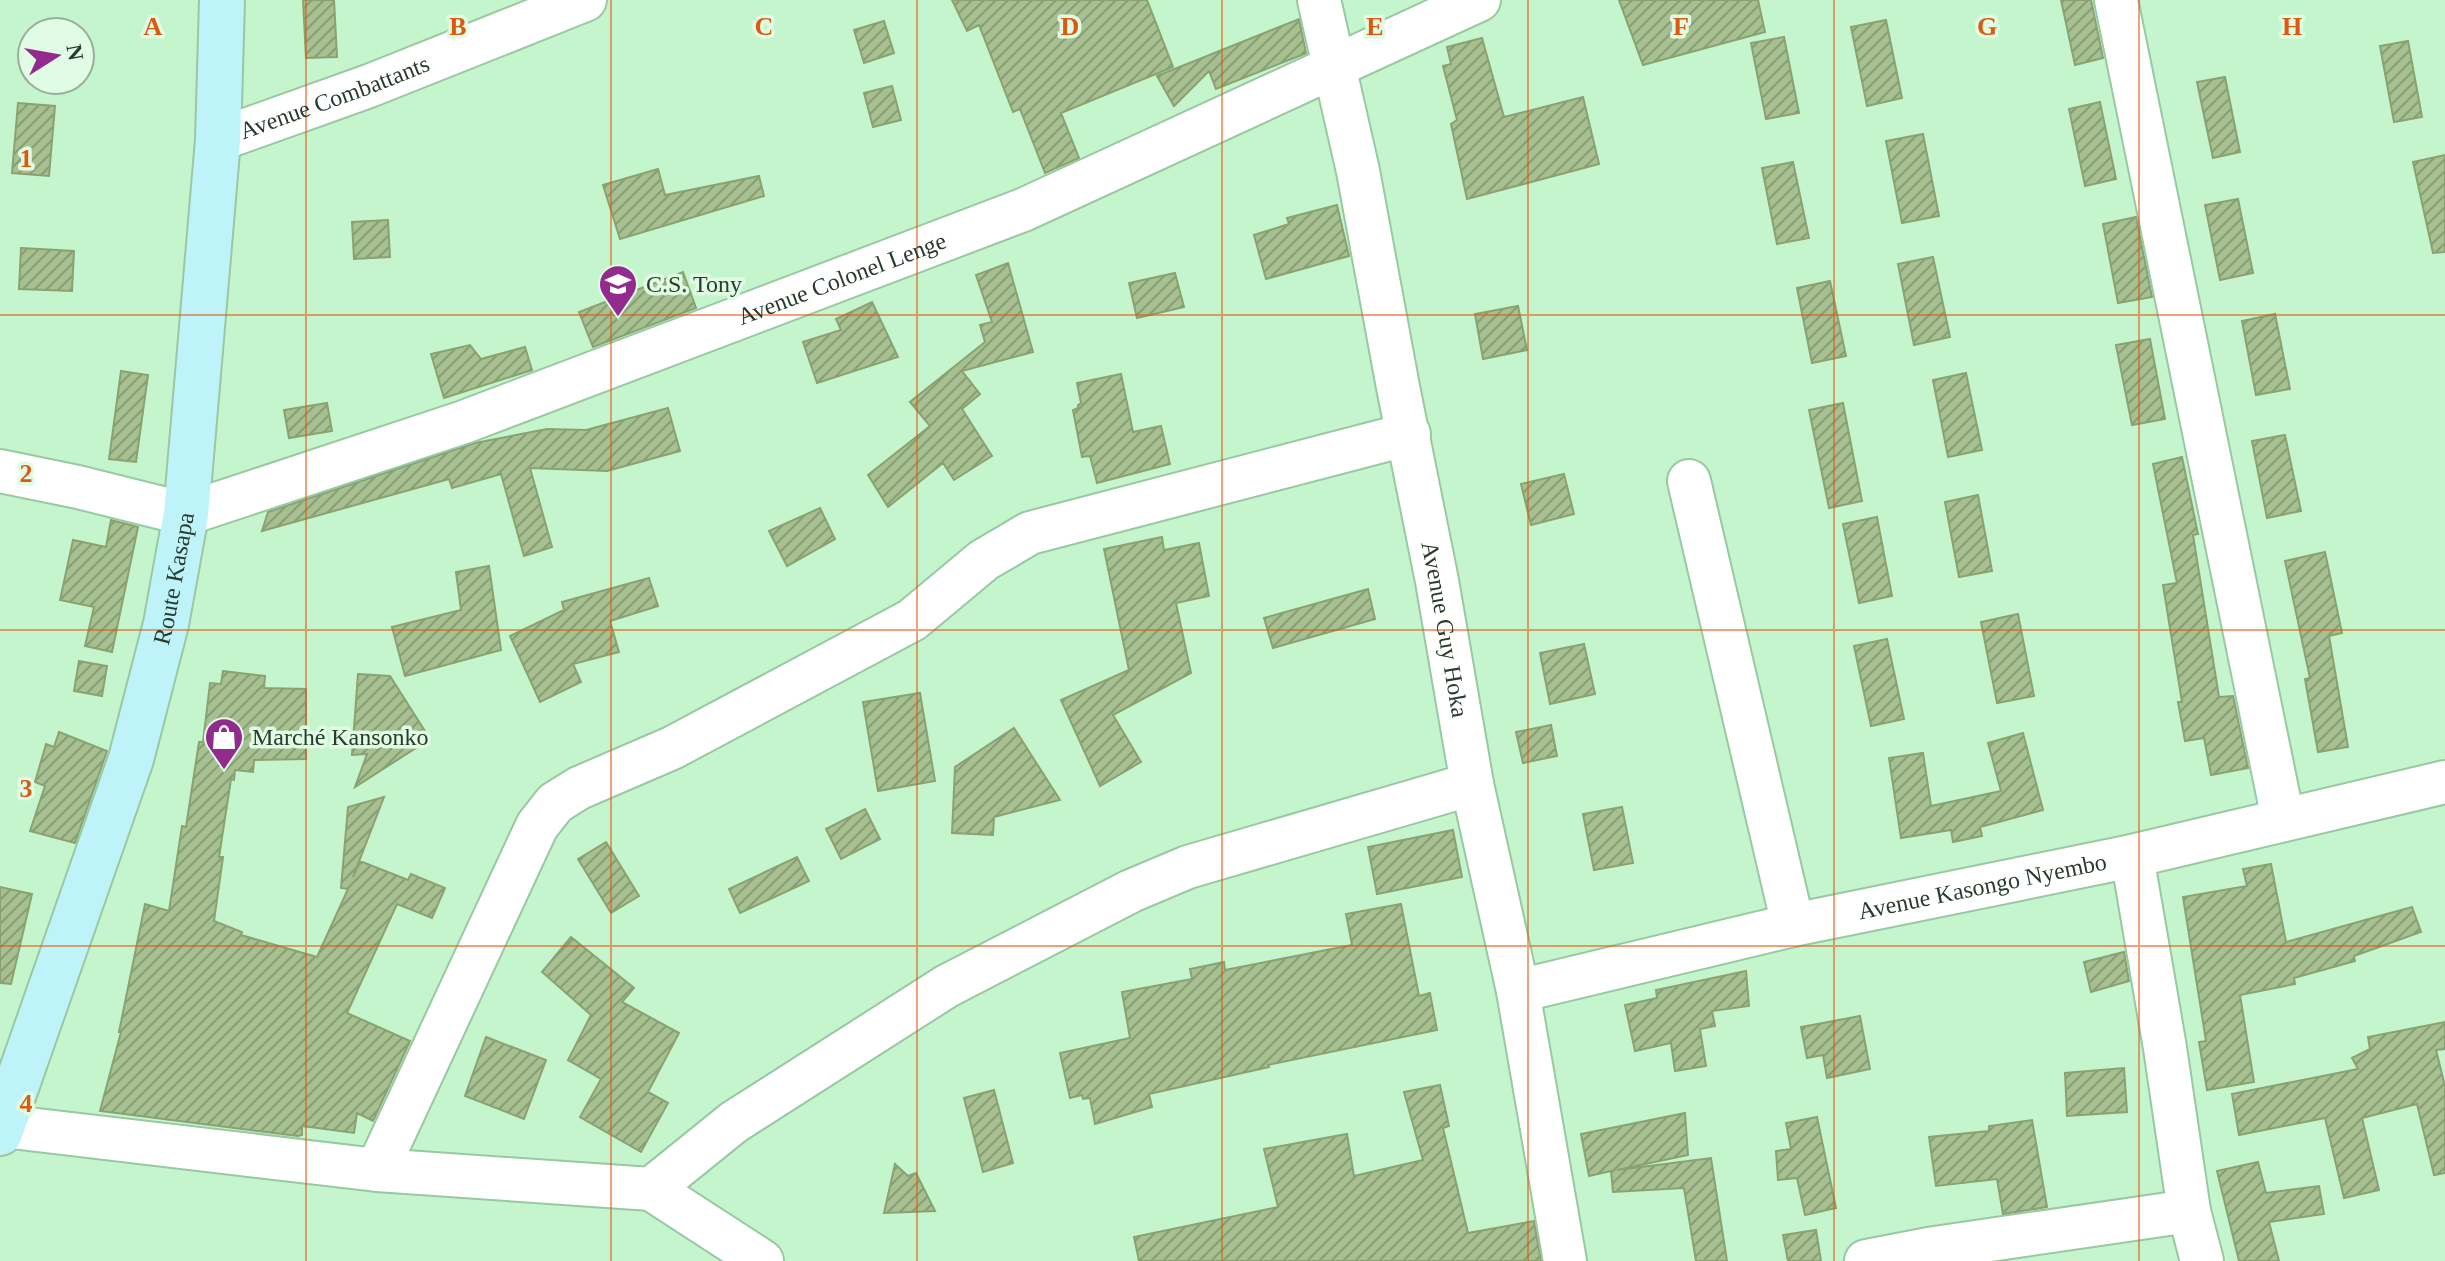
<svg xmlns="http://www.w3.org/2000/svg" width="2445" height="1261" viewBox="0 0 2445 1261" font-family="'Times New Roman',serif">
  <defs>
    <pattern id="building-hatch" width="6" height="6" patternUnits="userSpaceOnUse" patternTransform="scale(2)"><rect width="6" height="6" fill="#a7c08f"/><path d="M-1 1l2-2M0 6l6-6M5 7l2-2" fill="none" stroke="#889d75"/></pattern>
  </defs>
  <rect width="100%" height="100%" fill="#c5f5cd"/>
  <path fill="url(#building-hatch)" stroke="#8aa272" stroke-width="2" d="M303,0H334L337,57L306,58Z
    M952,0H1147L1173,67L1061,113L1079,158L1045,173L1020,109L1013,112L979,25L967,31Z
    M1619,0H1758L1765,32L1643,65Z
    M2061,0H2091L2103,58L2075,65Z
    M1299,19L1306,53L1304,54L1216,89L1209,71L1174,106L1157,76Z
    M1886,20L1902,98L1867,106L1851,27Z
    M884,21L894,53L864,63L854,30Z
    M1784,37L1799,113L1766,119L1751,43Z
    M1482,38L1504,117L1583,97L1599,164L1467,199L1451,124L1457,120L1443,66L1451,64L1447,47Z
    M2408,41L2422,117L2394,122L2380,46Z
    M2225,77L2240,152L2213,158L2197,82Z
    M892,86L901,120L873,127L864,93Z
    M2100,102L2116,179L2085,186L2069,109Z
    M18,103L55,106L49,176L12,173Z
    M1923,134L1939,216L1902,223L1886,141Z
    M2445,155V252L2433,253L2413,162Z
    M1793,162L1809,238L1777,244L1762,168Z
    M658,169L665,195L759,176L764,196L620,239L603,185Z
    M2238,199L2253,273L2220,280L2205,205Z
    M1337,205L1349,256L1266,279L1254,235L1289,224L1287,218Z
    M2136,217L2152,297L2118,303L2103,224Z
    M388,220L390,257L354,259L352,222Z
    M21,248L74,251L72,291L19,289Z
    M1933,257L1950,337L1914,345L1898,264Z
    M1008,263L1033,352L962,371L980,394L962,409L992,456L954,480L943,463L888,507L868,475L930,426L910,402L985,342L980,325L992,322L976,275Z
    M683,272L696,308L593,347L579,312Z
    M1175,273L1184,307L1137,318L1129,283Z
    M1830,281L1846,356L1812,363L1797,288Z
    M872,302L898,357L817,383L803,342L841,330L836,319Z
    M1518,306L1527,350L1483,359L1475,314Z
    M2275,314L2290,389L2256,395L2242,321Z
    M2150,339L2165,419L2132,425L2116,345Z
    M470,345L481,359L525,347L532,370L444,398L431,354Z
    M121,371L148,375L136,462L109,459Z
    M1966,373L1982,450L1948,457L1933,380Z
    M1121,374L1133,432L1161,426L1170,464L1097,483L1090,456L1082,457L1073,410L1078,408V405L1081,403L1077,383Z
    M327,403L332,431L289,438L284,410Z
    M1843,403L1862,501L1829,508L1809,410Z
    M668,408L680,451L607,471L530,468L552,547L524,556L501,474L452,488L449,479L262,531L268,512L475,443L547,429L586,430Z
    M2285,435L2301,511L2267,518L2252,441Z
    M2182,457L2198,534L2193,535L2219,697L2233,696L2248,768L2211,775L2204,738L2185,741L2178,702H2182L2163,585L2177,583L2153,464Z
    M1564,474L1574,514L1531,525L1521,484Z
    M1978,495L1992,571L1959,577L1945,502Z
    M820,508L835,539L787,566L769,531Z
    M1877,517L1892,596L1859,603L1843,524Z
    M111,520L138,527L112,652L85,646L94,607L60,600L73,540L106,547Z
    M1162,537L1164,550L1199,543L1209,596L1176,603L1191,673L1113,715L1141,762L1100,786L1061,700L1129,670L1104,549Z
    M2325,552L2342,633L2329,636L2348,747L2318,752L2305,679L2310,678L2285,561Z
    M489,566L501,650L405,676L392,627L461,610L456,572Z
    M649,578L658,606L610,621L619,652L573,664L581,682L540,702L510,636L564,610L562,602Z
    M1368,589L1375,619L1273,648L1264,618Z
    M2018,614L2034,696L1997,703L1981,622Z
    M1887,639L1904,719L1871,726L1854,646Z
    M1584,644L1595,694L1550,704L1540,653Z
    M79,661L107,666L102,696L74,691Z
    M223,671L265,676L264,688L306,689V759L254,760L253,772L235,770L234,780L231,779L219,857H223L214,921L242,932L241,935L317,957L348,889L341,888L348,807L384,797L353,877L360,861L408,880L411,874L445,888L432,918L397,904L347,1013L410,1041L373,1121L357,1113L354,1133L302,1126V1135L298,1136L100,1111L121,1032H119L145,904L169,911L182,826L186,827L199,742H203L210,683L221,684Z
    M358,674L390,676L430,739L355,787L367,754L352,755Z
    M920,693L935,781L878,791L863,702Z
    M1551,725L1557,756L1523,763L1516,732Z
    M1014,728L1060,800L994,817L993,835L952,833L955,767Z
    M59,732L107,751L75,843L30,831L45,786L35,782L46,744L54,747Z
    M2023,733L2043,810L1980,827L1982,836L1953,842L1951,830L1901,838L1889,758L1923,753L1931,806L2001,791L1988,743Z
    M1622,807L1633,863L1594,870L1583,814Z
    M865,809L880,839L841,859L826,829Z
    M1453,830L1462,877L1377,894L1368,847Z
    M606,842L639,896L611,913L578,859Z
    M797,857L809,881L740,913L729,889Z
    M2271,864L2286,942L2412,907L2421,932L2354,956L2355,961L2294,978L2295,984L2240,995L2254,1082L2207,1090L2199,1042L2206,1041L2183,897L2247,886L2243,869Z
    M0,887L32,894L11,984L0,983Z
    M1401,904L1419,996L1430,993L1437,1030L1268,1065L1269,1067L1149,1094L1152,1107L1095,1124L1090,1098L1083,1099L1082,1095L1070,1098L1060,1053L1130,1038L1122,992L1192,979L1190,969L1224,962L1225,970L1352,945L1346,914Z
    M571,937L634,988L622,1002L679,1033L648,1092L668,1103L641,1152L580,1117L601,1079L568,1060L591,1015L542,972Z
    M2124,952L2129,981L2091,992L2084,962Z
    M1746,971L1749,1006L1712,1011L1715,1026L1700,1029L1706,1066L1675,1071L1671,1043L1635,1051L1625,1005L1657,998L1656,990Z
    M1860,1016L1870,1069L1827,1078L1823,1055L1807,1058L1801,1027Z
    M2445,1022V1049L2436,1050L2445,1086V1173L2434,1175L2417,1104L2362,1118L2379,1190L2344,1198L2325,1118L2239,1135L2232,1094L2358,1069L2352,1058L2370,1049L2368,1037Z
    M486,1037L546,1060L524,1119L465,1096Z
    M2124,1068L2127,1112L2067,1116L2065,1073Z
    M1440,1085L1449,1126L1443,1128L1468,1233L1534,1221L1541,1261H1139L1134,1237L1278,1207L1264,1149L1347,1134L1354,1176L1423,1160L1404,1092Z
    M994,1090L1013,1163L983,1172L964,1098Z
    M1685,1113L1688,1155L1617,1170L1711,1158L1727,1261H1696L1684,1188L1613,1192L1611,1171L1589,1176L1581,1134Z
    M1817,1117L1836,1208L1805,1215L1797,1178L1778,1180L1776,1151L1791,1149L1786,1123Z
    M2032,1120L2047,1207L2003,1214L1997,1179L1936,1186L1929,1137L1989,1131V1126Z
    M2258,1162L2266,1193L2319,1186L2324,1214L2269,1222L2279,1261H2239L2217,1171Z
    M895,1164L908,1176L916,1173L935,1211L884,1213Z
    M1816,1230L1821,1261H1788L1783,1235Z"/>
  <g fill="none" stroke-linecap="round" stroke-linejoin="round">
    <g stroke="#99c8a2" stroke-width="46">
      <g id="street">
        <path id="s1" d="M1319,0L1358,171L1398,387L1437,581L1472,784L1518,991L1565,1261"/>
        <path d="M2116,0L2283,819"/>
        <path id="s2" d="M218,140L369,86L585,0"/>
        <path id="s3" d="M0,471L78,487L186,514L464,422L1023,210L1479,0"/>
        <path d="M1689,481L1793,925"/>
        <path d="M2132,856L2165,1048L2189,1211L2202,1261"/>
        <path id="s4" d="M1518,991L1793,925L2132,856L2445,782"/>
        <path d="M3,1126L377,1170L651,1189L734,1122L947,986L1131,891L1188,867L1472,784"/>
        <path d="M377,1170L537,826L555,803L579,788L672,748L912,620L984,560L1030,533L1409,434"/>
        <path d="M651,1189L762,1261"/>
        <path d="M1866,1261L1928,1249L2189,1211"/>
      </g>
    </g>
    <g stroke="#99c8a2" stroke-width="48">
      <g id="secondary">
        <path id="s5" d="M0,1133L131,759L166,624L186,514L218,140L222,0"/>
      </g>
    </g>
    <use href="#street" stroke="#fff" stroke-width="42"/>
    <use href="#secondary" stroke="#bff3fa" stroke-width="44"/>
  </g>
  <path fill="none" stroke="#de580e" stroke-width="2" stroke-opacity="0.55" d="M306,0V1261M611,0V1261M917,0V1261M1222,0V1261M1528,0V1261M1834,0V1261M2139,0V1261M0,315H2445M0,630H2445M0,946H2445"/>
  <defs>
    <g id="school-pin" transform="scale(2)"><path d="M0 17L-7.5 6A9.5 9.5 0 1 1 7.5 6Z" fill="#932a8e" stroke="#e0fce4"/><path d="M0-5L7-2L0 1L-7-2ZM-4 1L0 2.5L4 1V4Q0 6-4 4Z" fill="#fff"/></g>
    <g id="shop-pin" transform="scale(2)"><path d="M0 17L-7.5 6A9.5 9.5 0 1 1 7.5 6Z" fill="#932a8e" stroke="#e0fce4"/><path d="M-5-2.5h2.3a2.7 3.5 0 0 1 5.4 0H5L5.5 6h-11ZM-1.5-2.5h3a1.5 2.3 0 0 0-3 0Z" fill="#fff"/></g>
  </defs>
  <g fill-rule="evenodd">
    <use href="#school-pin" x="618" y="284"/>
    <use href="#shop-pin" x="224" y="737"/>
  </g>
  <g text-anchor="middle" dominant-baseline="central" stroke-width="7" stroke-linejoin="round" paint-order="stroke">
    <g font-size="24" fill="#293c2c" stroke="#e0fce4">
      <text stroke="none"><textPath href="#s2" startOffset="124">Avenue Combattants</textPath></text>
      <text stroke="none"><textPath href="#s3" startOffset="888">Avenue Colonel Lenge</textPath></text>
      <text stroke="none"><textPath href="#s5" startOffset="582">Route Kasapa</textPath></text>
      <text stroke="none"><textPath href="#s1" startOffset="642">Avenue Guy Hoka</textPath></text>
      <text stroke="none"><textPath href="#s4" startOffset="476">Avenue Kasongo Nyembo</textPath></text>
    </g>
    <g font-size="24" fill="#293c2c" stroke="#e0fce4" text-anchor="start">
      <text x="646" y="284">C.S. Tony</text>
      <text x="252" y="737">Marché Kansonko</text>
    </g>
  </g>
  <g font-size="26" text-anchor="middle" font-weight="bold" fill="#de580e" stroke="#e0fce4" stroke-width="7" stroke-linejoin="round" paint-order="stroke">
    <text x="153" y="35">A</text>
    <text x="458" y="35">B</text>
    <text x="764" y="35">C</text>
    <text x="1070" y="35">D</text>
    <text x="1375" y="35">E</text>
    <text x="1681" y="35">F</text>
    <text x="1987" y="35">G</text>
    <text x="2292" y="35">H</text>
    <text x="26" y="167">1</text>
    <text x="26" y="482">2</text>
    <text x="26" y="797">3</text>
    <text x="26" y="1112">4</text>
  </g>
  <g transform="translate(56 56) rotate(79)"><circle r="38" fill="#e0fce4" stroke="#97af9a" stroke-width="2"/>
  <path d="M0-6L14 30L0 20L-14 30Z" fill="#932a8e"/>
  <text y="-12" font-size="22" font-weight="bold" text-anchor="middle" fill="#293c2c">N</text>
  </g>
</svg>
